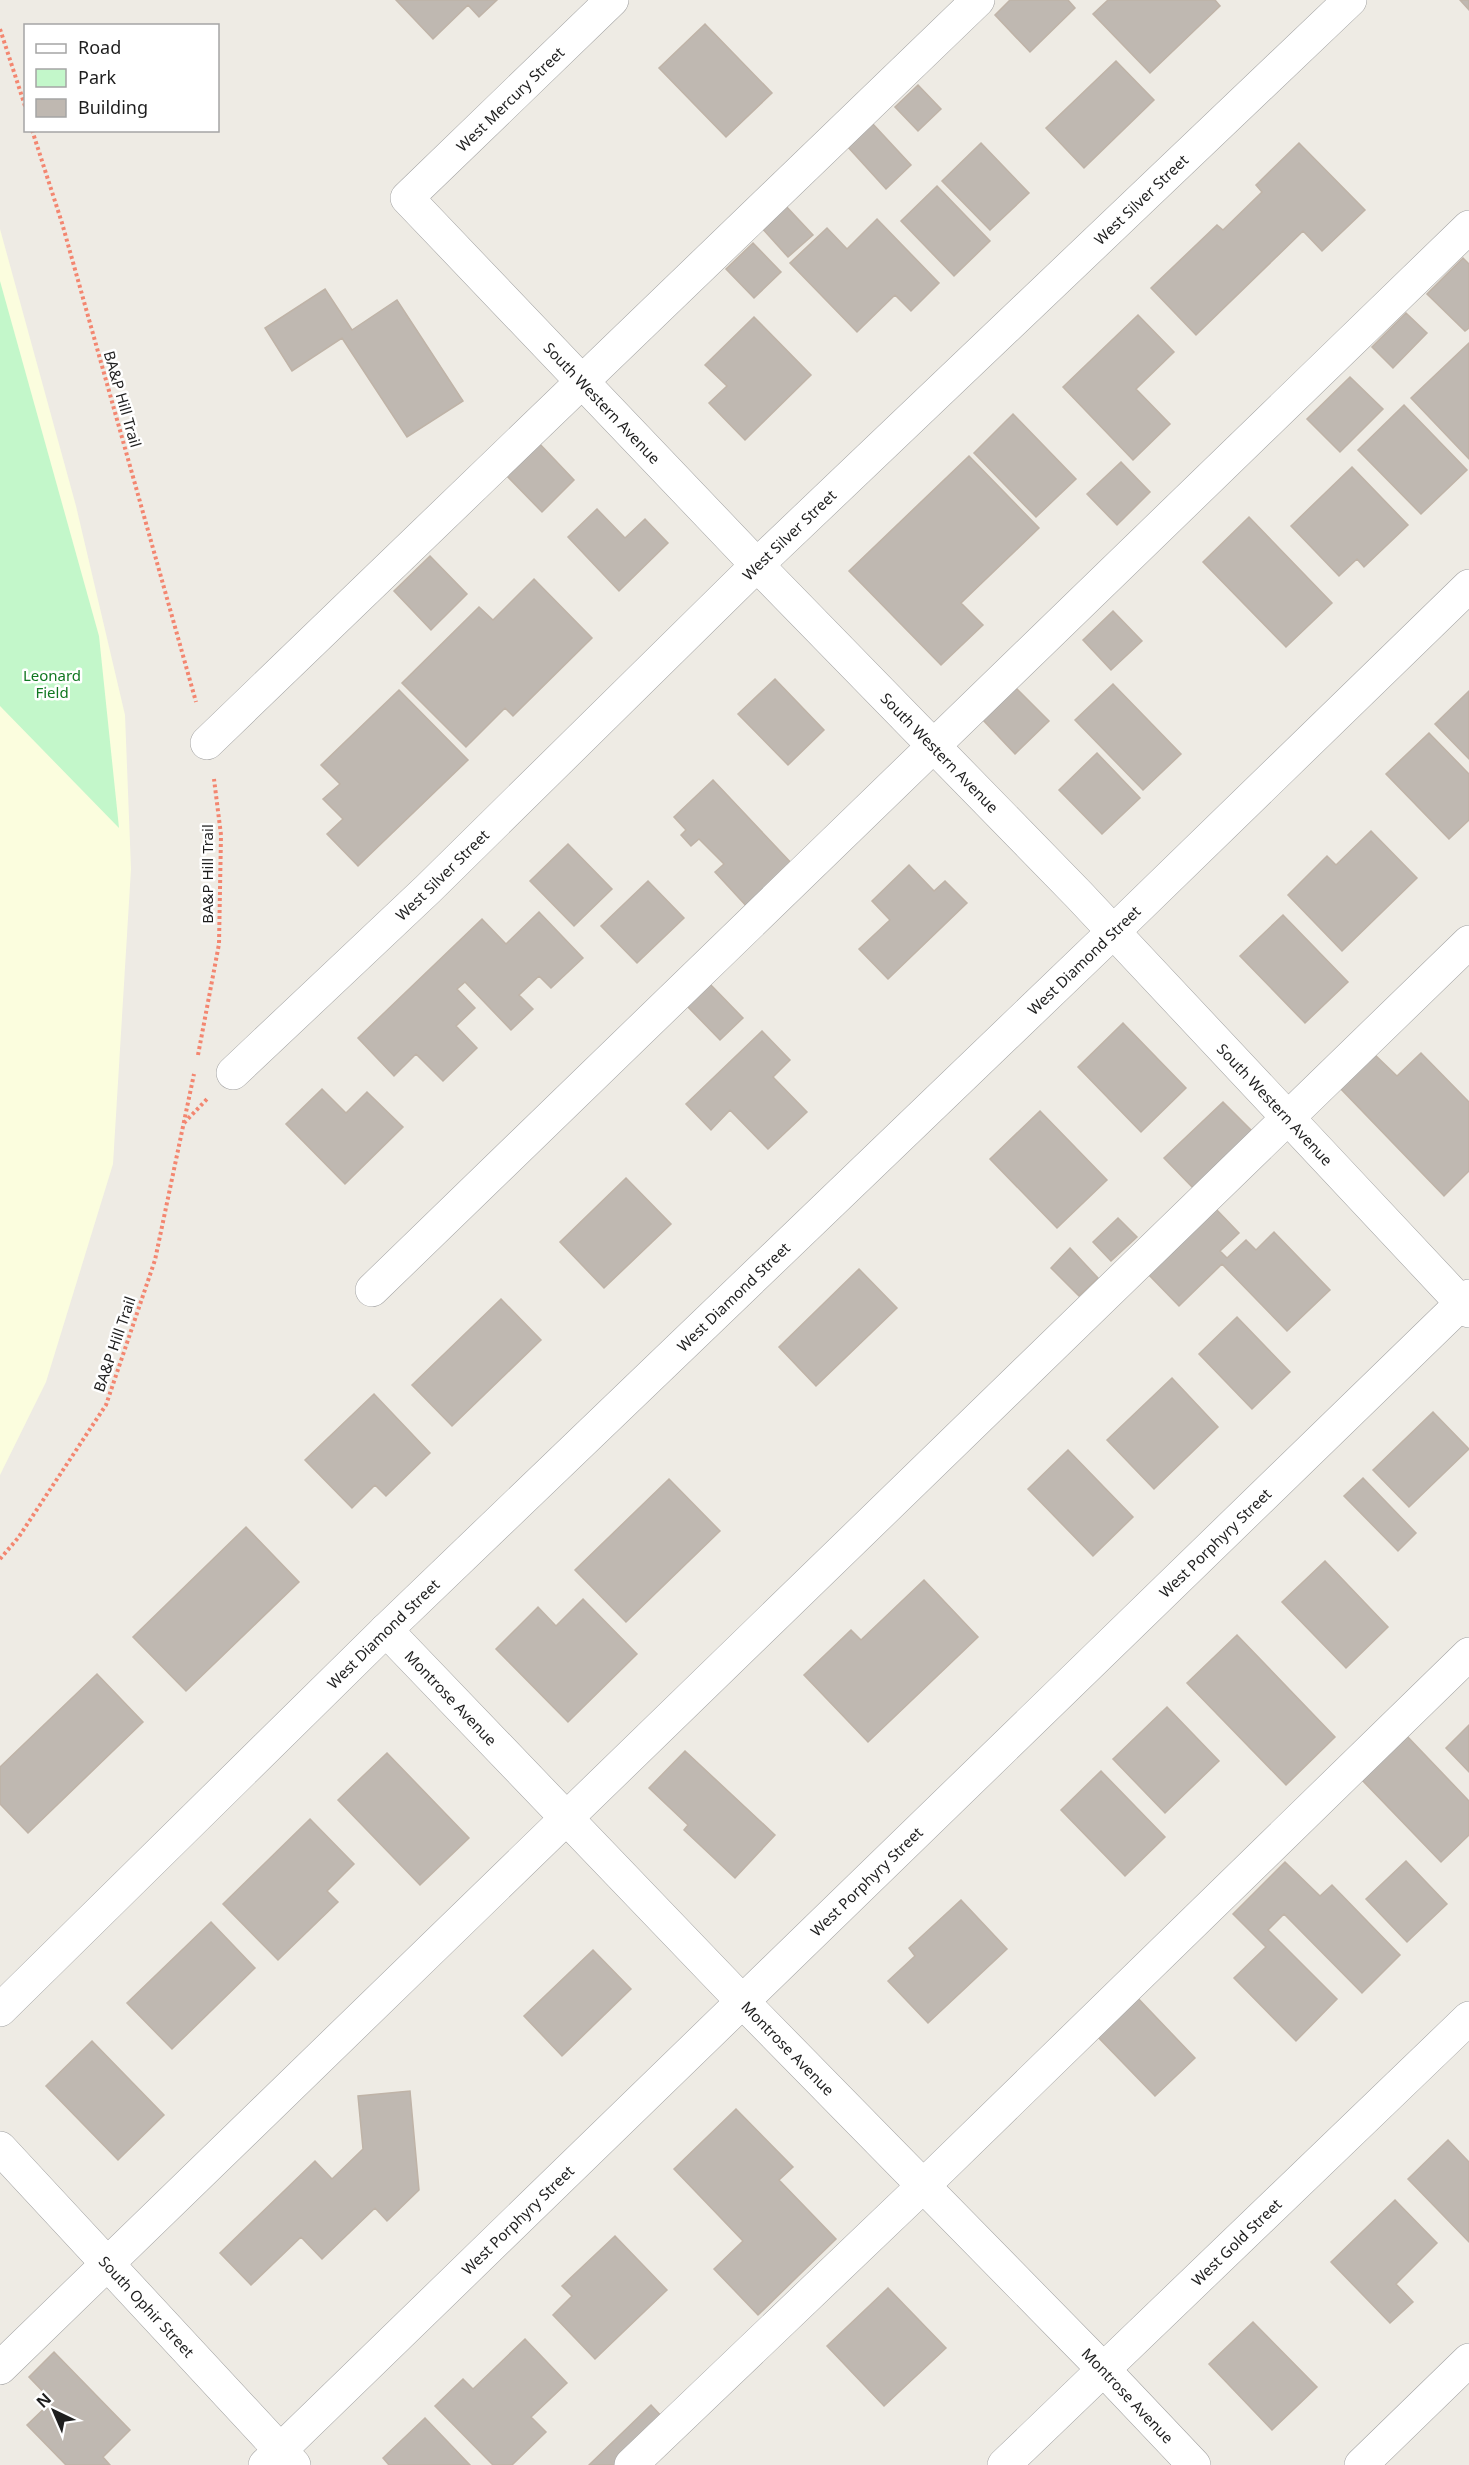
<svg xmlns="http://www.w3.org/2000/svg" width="1469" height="2465" viewBox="0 0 1469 2465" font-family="'Noto Sans',sans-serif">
  <rect width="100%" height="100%" fill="#eeebe4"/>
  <path fill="#fbfdde" d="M0,229L76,506L125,715L131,869L113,1164L46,1382L0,1475Z"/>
  <path fill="#c3f7ca" d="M0,281L99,636L119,828L0,706Z"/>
  <path fill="#bfb8b1" stroke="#bfb3a7" stroke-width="1.5" d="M396,0H497L479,17L468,5L433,39Z
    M1010,0H1068L1075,8L1030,52L995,15Z
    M1108,0H1215L1220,6L1150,73L1093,14Z
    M1460,0H1469V10Z
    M705,24L772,93L726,137L659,68Z
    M1116,61L1154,100L1084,168L1046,128Z
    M918,85L941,109L918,131L895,107Z
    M872,123L911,165L886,189L847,146Z
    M981,143L1029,193L990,230L942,181Z
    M1299,143L1365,210L1322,251L1303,231L1196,335L1151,288L1217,225L1223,230L1262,192L1256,185Z
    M937,186L990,241L954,276L901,221Z
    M784,204L813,235L788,257L760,226Z
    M877,219L939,283L911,311L895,295L857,332L790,263L827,228L847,249Z
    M753,243L781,272L754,298L726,269Z
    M1463,258L1469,264V328L1465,331L1427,294Z
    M325,289L352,330L397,300L463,401L407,437L342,338L292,371L265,328Z
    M1406,313L1427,333L1393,368L1372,347Z
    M1138,315L1174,352L1136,389L1170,424L1133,460L1063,387Z
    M754,317L811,375L745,440L709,403L727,386L705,365Z
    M1469,343V459L1411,398Z
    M1350,377L1383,409L1340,452L1307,419Z
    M1404,405L1467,470L1421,514L1358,450Z
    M1013,414L1076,479L1036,517L974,453Z
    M537,441L574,480L542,512L504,473Z
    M969,456L1039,528L961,603L983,625L941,665L849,571Z
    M1121,462L1150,492L1117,525L1087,494Z
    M1352,467L1408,525L1364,567L1357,559L1339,576L1291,526Z
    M597,509L625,538L645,519L668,543L619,591L568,537Z
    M1249,517L1332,603L1286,647L1203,562Z
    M430,556L467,594L431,630L394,591Z
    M534,579L592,638L513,716L505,708L466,747L402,683L479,607L493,620Z
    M1113,611L1142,641L1111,670L1083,640Z
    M775,679L824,730L788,765L738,714Z
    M1113,684L1181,754L1143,790L1075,720Z
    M1016,688L1049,721L1015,754L983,720Z
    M399,690L468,760L358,866L327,834L343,819L323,799L340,784L321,765Z
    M1469,691V759L1435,724Z
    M1429,733L1469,774V820L1449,839L1386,774Z
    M1097,753L1140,798L1102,834L1059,790Z
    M713,780L794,866L749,909L715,872L724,864L699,839L691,846L681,835L686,830L674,817Z
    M1371,831L1417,878L1342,951L1288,895L1327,856L1336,865Z
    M568,844L612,889L574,926L530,881Z
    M909,865L934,891L945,881L967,903L888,979L859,949L890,920L872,901Z
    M648,881L684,918L637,963L601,926Z
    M539,912L583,958L551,988L539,976L519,995L533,1009L511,1030L465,982L457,989L475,1008L456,1026L477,1048L443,1081L416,1054L394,1076L358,1038L482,919L506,944Z
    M1283,915L1348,982L1305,1023L1240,956Z
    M709,983L743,1018L720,1040L686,1005Z
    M1123,1023L1186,1088L1141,1132L1078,1067Z
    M762,1031L790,1060L773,1077L807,1112L768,1149L730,1110L711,1130L686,1104Z
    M1373,1053L1397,1076L1421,1053L1469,1102V1171L1444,1196L1338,1086Z
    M322,1089L346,1113L367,1092L403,1127L345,1184L286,1124Z
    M1223,1102L1253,1132L1194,1189L1164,1158Z
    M1040,1111L1107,1180L1057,1228L990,1159Z
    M626,1178L671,1224L604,1288L560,1242Z
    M1215,1208L1239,1233L1220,1251L1227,1258L1246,1240L1256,1250L1274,1232L1330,1290L1287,1331L1222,1264L1179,1306L1147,1273Z
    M1118,1218L1137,1237L1111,1261L1093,1242Z
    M1070,1248L1098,1278L1079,1296L1051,1268Z
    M859,1269L897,1308L816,1386L779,1347Z
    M501,1299L541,1340L452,1426L412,1385Z
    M1237,1317L1290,1372L1252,1409L1199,1354Z
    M1172,1378L1218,1427L1154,1489L1107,1440Z
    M374,1394L430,1453L386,1496L375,1485L352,1508L305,1460Z
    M1433,1412L1469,1449L1409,1507L1373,1470Z
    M1068,1450L1133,1517L1093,1556L1028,1489Z
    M1363,1478L1416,1533L1398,1551L1344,1496Z
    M669,1479L720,1531L626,1622L575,1570Z
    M246,1527L299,1582L186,1691L133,1637Z
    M1325,1561L1388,1627L1346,1668L1282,1602Z
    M924,1580L978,1637L868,1742L804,1675L851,1630L861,1640Z
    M583,1599L637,1654L568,1722L496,1649L538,1607L556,1626Z
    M1237,1635L1335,1737L1286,1785L1187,1683Z
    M97,1674L143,1722L28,1833L0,1804V1767Z
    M1167,1707L1219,1761L1165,1813L1113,1759Z
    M1469,1725V1772L1446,1748Z
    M1405,1734L1469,1801V1835L1441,1862L1360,1778Z
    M685,1751L775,1835L735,1878L684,1830L688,1825L649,1788Z
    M387,1753L469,1838L420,1885L338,1800Z
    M1101,1771L1165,1837L1125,1876L1061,1810Z
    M310,1819L354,1864L327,1891L338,1902L278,1960L223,1904Z
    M1406,1861L1447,1904L1407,1942L1366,1899Z
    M1285,1862L1320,1896L1332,1885L1400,1955L1362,1993L1284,1914L1268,1930L1337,1999L1296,2041L1234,1978L1266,1947L1233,1914Z
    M961,1900L1007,1949L928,2023L888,1981L915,1956L909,1948Z
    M211,1922L255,1968L172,2049L127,2003Z
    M593,1950L631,1989L562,2056L524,2016Z
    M1133,1993L1195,2058L1155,2096L1093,2032Z
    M92,2041L164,2115L118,2160L46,2086Z
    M410,2091L419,2190L387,2221L375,2208L322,2259L301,2237L251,2285L220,2253L315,2161L332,2179L363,2149L358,2096Z
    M736,2109L793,2167L779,2180L836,2239L758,2315L714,2269L743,2241L674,2169Z
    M1448,2140L1469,2162V2242L1408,2179Z
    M1395,2200L1437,2243L1396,2284L1413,2302L1390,2323L1331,2262Z
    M615,2236L667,2290L595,2359L553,2315L572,2296L562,2286Z
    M888,2288L946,2348L884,2406L827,2346Z
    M1253,2322L1317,2387L1272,2430L1209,2364Z
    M525,2339L567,2383L531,2417L546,2432L512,2465H493L435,2406L463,2379L473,2389Z
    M54,2352L130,2430L103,2457L110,2465H66L27,2425L52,2401L29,2377Z
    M651,2405L664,2419L617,2465H589Z
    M425,2418L470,2465H389L383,2458Z"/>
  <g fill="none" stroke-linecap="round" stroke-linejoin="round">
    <g stroke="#a2a2a2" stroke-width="34">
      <g id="minor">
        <path id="s1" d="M612,0L407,198L757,565L1079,895L1469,1311"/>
        <path d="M207,743L978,0"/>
        <path id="s2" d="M233,1073L428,889L757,565L1350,0"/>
        <path d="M372,1290L1469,227"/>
        <path id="s3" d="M386,1630L741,2000L1104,2370L1194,2465"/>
        <path id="s4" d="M0,2010L386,1630L1113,932L1469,586"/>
        <path id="s5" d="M0,2148L294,2465"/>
        <path d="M0,2368L1469,942"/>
        <path id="s6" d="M265,2465L1469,1296"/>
        <path d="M631,2465L923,2186L1469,1654"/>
        <path id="s7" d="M1004,2465L1469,2018"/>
        <path d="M1361,2465L1469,2360"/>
      </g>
    </g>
    <path stroke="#f38670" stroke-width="4" stroke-dasharray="3 3" stroke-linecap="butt" d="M0,29L26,109
      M32,130L62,223L196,702
      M198,1055L219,944L221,835L214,779
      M184,1123L208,1098
      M0,1559L18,1538L106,1405L155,1260L194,1074"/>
    <use href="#minor" stroke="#fff" stroke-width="33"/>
  </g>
  <g text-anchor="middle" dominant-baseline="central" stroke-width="5" stroke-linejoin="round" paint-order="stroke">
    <g font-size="15" fill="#1e1e1e" stroke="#fff">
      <text transform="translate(510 99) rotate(-44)">West Mercury Street</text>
      <text stroke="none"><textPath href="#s2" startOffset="1260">West Silver Street</textPath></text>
      <text transform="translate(123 399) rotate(74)">BA&amp;P Hill Trail</text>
      <text stroke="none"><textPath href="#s1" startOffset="568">South Western Avenue</textPath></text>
      <text stroke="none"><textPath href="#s2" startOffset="774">West Silver Street</textPath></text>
      <text stroke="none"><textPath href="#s1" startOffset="1054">South Western Avenue</textPath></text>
      <text transform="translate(207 874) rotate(-90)">BA&amp;P Hill Trail</text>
      <text stroke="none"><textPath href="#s2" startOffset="288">West Silver Street</textPath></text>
      <text stroke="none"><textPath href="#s4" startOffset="1509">West Diamond Street</textPath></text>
      <text stroke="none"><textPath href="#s1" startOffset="1540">South Western Avenue</textPath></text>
      <text stroke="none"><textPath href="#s4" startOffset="1023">West Diamond Street</textPath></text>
      <text transform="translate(114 1344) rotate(-71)">BA&amp;P Hill Trail</text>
      <text stroke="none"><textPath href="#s6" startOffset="1324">West Porphyry Street</textPath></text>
      <text stroke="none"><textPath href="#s4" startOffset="537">West Diamond Street</textPath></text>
      <text stroke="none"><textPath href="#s3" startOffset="94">Montrose Avenue</textPath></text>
      <text stroke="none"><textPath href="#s6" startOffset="838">West Porphyry Street</textPath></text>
      <text stroke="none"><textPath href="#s3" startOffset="580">Montrose Avenue</textPath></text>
      <text stroke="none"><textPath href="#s6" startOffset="352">West Porphyry Street</textPath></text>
      <text stroke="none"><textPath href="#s7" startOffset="322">West Gold Street</textPath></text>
      <text stroke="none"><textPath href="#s5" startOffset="216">South Ophir Street</textPath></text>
      <text stroke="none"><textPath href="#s3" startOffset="1066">Montrose Avenue</textPath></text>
    </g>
    <g font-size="15" fill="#107720" stroke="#fff">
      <text x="52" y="675">Leonard<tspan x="52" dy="17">Field</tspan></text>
    </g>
  </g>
  <rect x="24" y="24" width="195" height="108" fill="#ffffff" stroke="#a5a5a5" stroke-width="1.5"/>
  <rect x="36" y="44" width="30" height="9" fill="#ffffff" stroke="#a5a5a5" stroke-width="1.5"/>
  <text x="78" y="54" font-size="18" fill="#1e1e1e">Road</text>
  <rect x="36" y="69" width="30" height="18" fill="#c3f7ca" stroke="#a5a5a5" stroke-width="1.5"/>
  <text x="78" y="84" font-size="18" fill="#1e1e1e">Park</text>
  <rect x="36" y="99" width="30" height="18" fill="#bfb8b1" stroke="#a5a5a5" stroke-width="1.5"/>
  <text x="78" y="114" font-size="18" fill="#1e1e1e">Building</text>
  <g transform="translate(54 2411) rotate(316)" stroke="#ffffff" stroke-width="4.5" paint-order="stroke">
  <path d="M0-4.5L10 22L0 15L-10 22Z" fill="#1e1e1e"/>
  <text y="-9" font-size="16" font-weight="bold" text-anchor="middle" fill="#1e1e1e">N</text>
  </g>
</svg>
